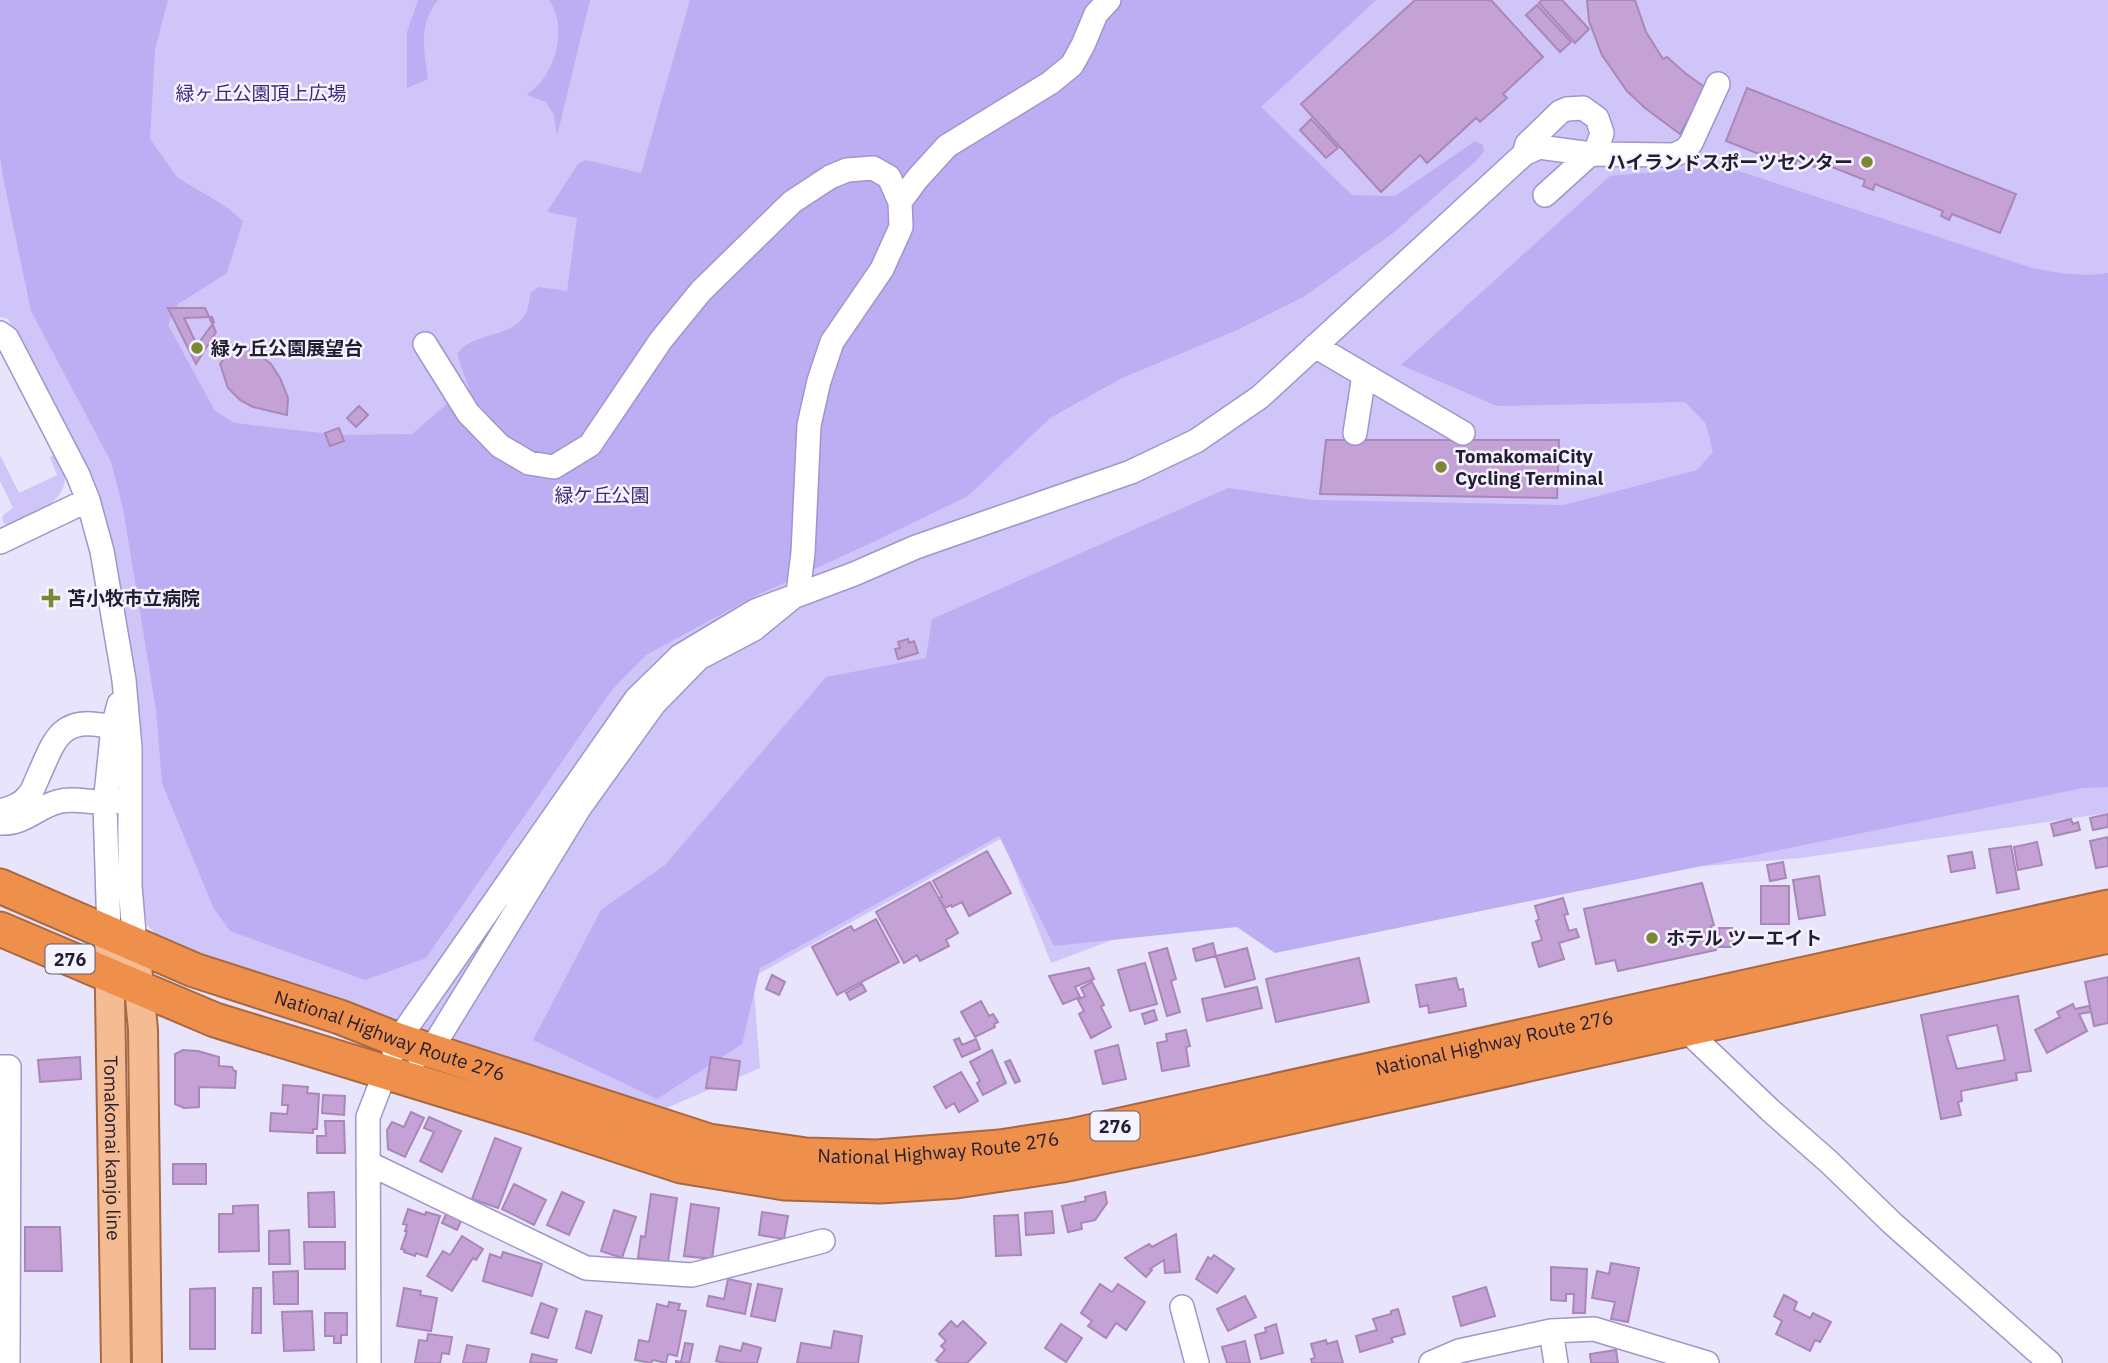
<svg xmlns="http://www.w3.org/2000/svg" width="2108" height="1363" viewBox="0 0 2108 1363" font-family="'IBM Plex Sans','Noto Sans JP',sans-serif">
  <rect width="100%" height="100%" fill="#e8e4fb"/>
  <path fill="#d0c5f8" d="M0,0H2108V813L1801,858L1195,909L1051,963L1002,838L753,977L760,1068L650,1115L161,939L147,925L141,891L137,700L97,494L8,319L0,317Z
    M56,454C58,459 62,465 64,470C72,503 29,515 8,526C3,523 1,520 3,515L13,508L0,481V455L19,493L57,475L50,457Z"/>
  <path fill="#bdadf2" d="M0,0H168L155,50L150,139L178,178L225,206L243,221L227,273L178,304L168,325L215,411L235,423L339,435L412,434L448,403L470,391L457,354C472,332 510,339 525,315C529,309 529,299 531,292L539,287L567,291L577,218L547,212L578,164L586,160L641,173L690,0H1376L1261,107L1352,195L1395,196L1475,141L1483,145L1484,151L1478,159L1393,233L1305,296L1237,330L1122,378L1050,418L968,496L869,544L753,597L646,655L611,691L426,958L365,980L230,931L213,907L162,783L156,710L123,508L111,462L31,311L3,177L0,156Z
    M418,0H438C418,25 424,49 428,79L407,88V32Z
    M549,0H590L557,136L554,115L546,102L527,95C532,90 539,85 543,79C559,57 565,23 549,0Z
    M1724,166L2032,268C2057,273 2082,277 2108,273V787L2083,788L1275,953L1237,927L1054,946L999,836L760,968L742,1044L657,1099L533,1040L601,910L665,865L826,677L926,658L932,619L1228,488L1313,500L1564,505L1697,470L1713,452L1706,424L1685,402L1497,406L1401,365L1610,176Z"/>
  <path fill="#c4a2d5" stroke="#a987b8" stroke-width="2" fill-rule="evenodd" d="M1415,0H1491L1543,57L1503,94L1507,98L1480,122L1476,118L1427,163L1420,155L1381,192L1301,104Z
    M1542,0H1562L1589,29L1575,43L1539,3Z
    M1587,0H1635L1646,32L1663,59L1667,57L1685,73L1706,88L1680,134L1645,108L1627,91L1602,55L1589,21Z
    M1537,5L1571,42L1560,52L1526,15Z
    M1747,88L2016,194L2000,233L1952,214L1949,220L1941,216L1943,211L1875,184L1873,190L1863,186L1865,180L1822,163L1820,169L1797,160L1794,168L1726,141Z
    M1311,119L1338,148L1326,158L1300,130Z
    M168,308H205L216,332L196,364Z
    M212,317L214,322L197,345L184,318Z
    M235,343L256,352L271,364L280,378L288,398L287,415L253,407L240,400L228,388L220,364Z
    M359,406L368,415L356,427L347,418Z
    M339,428L344,441L330,446L325,433Z
    M1326,440H1559L1557,498L1320,494Z
    M908,639L909,643L914,641L918,653L898,659L895,649L900,648L898,642Z
    M2108,814V827L2093,830L2090,818Z
    M2071,819L2073,824L2078,822L2080,830L2054,836L2051,824Z
    M2108,837V866L2096,868L2090,841Z
    M2037,842L2042,865L2018,870L2014,847Z
    M2011,846L2019,889L1997,893L1989,849Z
    M987,851L1011,893L969,916L962,902L952,907L951,905L945,908L939,898L942,897L933,881Z
    M1972,852L1975,868L1951,872L1948,856Z
    M1783,862L1786,878L1770,881L1767,865Z
    M1819,876L1825,915L1799,919L1793,880Z
    M930,882L958,933L946,940L949,946L920,961L917,955L904,963L876,912Z
    M1702,883L1714,925L1711,926L1716,950L1618,971L1615,960L1596,964L1584,909Z
    M1761,886H1789V924H1761Z
    M1563,898L1568,914L1564,915L1569,931L1576,929L1579,937L1559,943L1564,959L1539,967L1532,943L1542,940L1536,921L1539,919L1535,906Z
    M876,919L899,962L837,995L812,947L851,926L854,931Z
    M1719,928H1732V947H1718Z
    M1213,943L1216,956L1196,961L1193,949Z
    M1167,948L1176,979L1171,981L1180,1012L1167,1016L1149,953Z
    M1247,948L1255,979L1225,987L1216,956Z
    M1359,958L1369,1002L1276,1022L1266,979Z
    M1145,963L1157,1004L1130,1011L1118,970Z
    M1089,968L1094,979L1075,987L1080,997L1063,1004L1049,976Z
    M772,975L785,982L779,995L766,989Z
    M2108,977V1023L2094,1026L2085,982Z
    M1456,978L1459,990L1463,989L1466,1006L1429,1013L1428,1005L1420,1007L1416,985Z
    M1092,982L1104,1005L1101,1007L1111,1027L1091,1038L1079,1014L1084,1011L1078,1000L1085,996L1081,988Z
    M862,984L866,991L850,1000L846,993Z
    M1257,987L1262,1008L1207,1021L1202,999Z
    M2018,996L2031,1071L2016,1073L2017,1080L1961,1091L1962,1101L1958,1102L1961,1115L1941,1119L1921,1015ZM1997,1025L2005,1060L1957,1069L1947,1036Z
    M981,1001L989,1016L993,1014L998,1022L994,1024L995,1027L975,1037L961,1012Z
    M2073,1004L2075,1009L2089,1006L2091,1012L2079,1014L2087,1031L2047,1053L2035,1030L2060,1017L2057,1012Z
    M1154,1010L1157,1020L1145,1024L1142,1014Z
    M1186,1030L1190,1046L1186,1047L1189,1066L1162,1071L1157,1043L1167,1041L1166,1034Z
    M959,1038L962,1045L976,1039L980,1049L962,1057L954,1040Z
    M1118,1045L1126,1079L1103,1084L1095,1051Z
    M183,1050L198,1051L219,1057V1066L232,1067L234,1071H236L235,1088L199,1087V1107L184,1108L175,1104V1054Z
    M992,1050L1006,1083L983,1095L977,1083L980,1081L970,1062Z
    M80,1057L81,1079L40,1082L38,1060Z
    M711,1057L740,1061L736,1090L706,1088Z
    M1010,1060L1020,1081L1015,1083L1005,1062Z
    M961,1072L978,1101L959,1112L954,1103L946,1108L934,1087Z
    M283,1085L308,1087L307,1093L319,1094L317,1129H313V1133L270,1131L271,1113L287,1114L288,1105H282Z
    M323,1095L345,1096L344,1115L322,1113Z
    M411,1112L424,1118L405,1157L388,1149L387,1130L392,1122L404,1127Z
    M429,1117L461,1131L442,1172L420,1161L434,1132L424,1128Z
    M325,1121H344L345,1153H317V1136H326Z
    M495,1138L521,1148L498,1208L472,1199Z
    M173,1164H206V1184H173Z
    M514,1184L546,1200L534,1225L502,1209Z
    M334,1192L335,1227H309L308,1193Z
    M562,1192L584,1202L569,1235L547,1225Z
    M1105,1192L1107,1203L1095,1220L1081,1223L1082,1229L1068,1232L1062,1206L1086,1201L1085,1197Z
    M651,1194L677,1198L668,1262L638,1258L641,1236L645,1237Z
    M691,1204L719,1208L712,1259L684,1256Z
    M258,1205L259,1251L219,1252V1214H233V1206Z
    M408,1209L425,1215L426,1212L440,1216L427,1257L416,1253L415,1256L404,1252L405,1250L401,1249L407,1231H405L407,1225L403,1224Z
    M448,1210L463,1217L457,1230L442,1223Z
    M614,1210L636,1217L622,1258L601,1251Z
    M1052,1211L1054,1233L1026,1235L1025,1213Z
    M762,1212L788,1216L784,1239L759,1235Z
    M1018,1215L1021,1255L996,1256L994,1216Z
    M25,1227H60L62,1271H25Z
    M289,1230L290,1264H269V1231Z
    M1176,1234L1180,1272L1165,1273L1164,1260L1150,1269L1152,1270L1146,1277L1125,1258L1149,1244L1152,1247Z
    M462,1236L483,1249L476,1260L473,1258L452,1291L427,1276L443,1251L450,1255Z
    M304,1242H345V1269H305Z
    M503,1252L542,1264L532,1296L483,1281L490,1254L501,1258Z
    M1214,1255L1234,1269L1217,1293L1196,1279L1208,1257L1211,1259Z
    M1611,1263L1639,1268L1628,1322L1611,1319L1615,1302L1592,1298L1597,1271L1609,1274Z
    M1551,1267L1587,1269L1585,1313H1573L1574,1294H1566V1301L1551,1300Z
    M298,1271V1304H274L273,1272Z
    M728,1279L751,1284L745,1314L707,1306L709,1296L724,1299Z
    M758,1284L782,1289L775,1321L751,1316Z
    M1100,1284L1112,1292L1118,1284L1145,1302L1126,1330L1116,1323L1106,1338L1088,1326L1092,1321L1081,1313Z
    M1486,1287L1495,1316L1461,1326L1453,1297Z
    M215,1288V1349H190V1289Z
    M253,1288H261V1333H252Z
    M404,1288L421,1291L420,1295L437,1298L431,1331L397,1326Z
    M1784,1295L1797,1302L1794,1310L1810,1318L1813,1313L1831,1322L1820,1342L1815,1340L1810,1351L1776,1334L1782,1321L1774,1316Z
    M1245,1296L1256,1317L1228,1331L1217,1309Z
    M669,1302L680,1304L678,1310L686,1311L677,1356L668,1354L666,1363L653,1360L651,1363L635,1360L639,1340L649,1342L657,1304L668,1307Z
    M541,1303L557,1309L548,1338L531,1333Z
    M1398,1309L1405,1334L1391,1338L1393,1342L1360,1352L1356,1336L1377,1330L1373,1319L1391,1314V1311Z
    M312,1311L314,1350L284,1351L282,1312Z
    M586,1311L602,1316L591,1353L576,1348Z
    M325,1313H347V1335H341V1343H334V1336H325Z
    M951,1321L957,1327L963,1321L986,1343L967,1363H940L936,1360L945,1350L941,1346L946,1341L939,1334Z
    M1061,1324L1082,1338L1066,1362L1045,1348Z
    M1276,1324L1283,1353L1261,1359L1255,1335L1266,1332L1265,1328Z
    M834,1331L862,1336L858,1363H797L801,1343L831,1348Z
    M428,1334L452,1337L449,1354L442,1353L440,1363H415L419,1340L427,1341Z
    M1326,1340L1327,1344L1337,1341L1343,1363H1312L1311,1359L1315,1358L1311,1344Z
    M1245,1341L1250,1363H1227L1222,1347Z
    M685,1343L693,1344L689,1363H676V1361L681,1362Z
    M743,1343L761,1348L757,1363H724L716,1361L720,1346L741,1351Z
    M467,1345L489,1349L486,1363H463Z
    M1616,1350L1618,1363H1591L1590,1354Z
    M532,1354L557,1360L556,1363H530Z"/>
  <g fill="none" stroke-linecap="round" stroke-linejoin="round">
    <g stroke="#a195cb" stroke-width="26">
      <path id="minor" d="M1524,154L1527,144L1560,112L1567,109L1583,108L1597,118L1602,133L1597,148L1545,195
        M900,202L917,179L947,146L1050,83L1072,65L1083,45L1096,14L1109,0
        M0,333L7,338L78,475L88,500L102,551L124,680L130,748V886L135,945
        M1315,346L1463,433
        M1355,433L1364,375
        M0,542L88,500
        M0,811C11,808 21,805 28,796C33,791 35,783 38,777C53,744 59,717 101,725C111,726 120,727 124,736
        M1,823C24,824 36,808 57,802C77,796 98,806 118,801
        M109,933L105,804L113,727L119,704
        M1683,1019L1685,1029L1770,1110L1829,1162L1892,1223L2050,1363
        M394,1051L398,1040L636,699L680,656L755,611L854,574L916,547L1131,472L1196,441L1260,397L1524,154L1539,147L1591,154L1674,155L1685,150L1691,143L1718,84
        M419,1056L431,1050L580,807L654,704L699,658L754,629L798,593L803,553L809,425L819,381L832,342L882,269L901,227L900,202L889,177L873,168L847,170L830,177L792,202L701,291L661,340L590,445L554,467L529,463L500,446L468,413L425,344
        M0,1067H9L8,1363
        M368,1163L586,1268L692,1275L823,1241
        M1182,1307L1197,1363
        M1551,1331L1556,1363
        M369,1363L368,1117L385,1073
        M1431,1363L1459,1351L1551,1331L1594,1329L1707,1363"/>
    </g>
    <g stroke="#a76842" stroke-width="32">
      <g id="major">
        <path id="s1" d="M109,933L116,1363"/>
        <path d="M135,945L143,1030L147,1363"/>
      </g>
    </g>
    <g stroke="#a76842" stroke-width="37">
      <g id="highway">
        <path id="s2" d="M0,886L194,970L340,1017L398,1040L709,1141L806,1155L877,1157L1000,1147L1071,1136L2108,907"/>
        <path d="M0,929L215,1020L535,1118L681,1166L785,1183L880,1186L956,1181L1062,1165L1199,1137L2108,936"/>
      </g>
    </g>
    <use href="#minor" stroke="#fff" stroke-width="23"/>
    <use href="#major" stroke="#f5bc93" stroke-width="28"/>
    <use href="#highway" stroke="#ee904b" stroke-width="33"/>
  </g>
  <g fill="#7d8632" stroke="#f5f3ff" stroke-width="2.5">
    <circle cx="1867" cy="162" r="7"/>
    <circle cx="197" cy="348" r="7"/>
    <circle cx="1441" cy="467" r="7"/>
    <path d="M47.5 587.5h7v7h7v7h-7v7h-7v-7h-7v-7h7z"/>
    <circle cx="1652" cy="938" r="7"/>
  </g>
  <g text-anchor="middle" dominant-baseline="central" stroke-width="5" stroke-linejoin="round" paint-order="stroke">
    <g fill="#f5f3ff" stroke="#615d70" stroke-width="2">
      <rect x="45.5" y="944.5" width="49" height="29" rx="5"/>
      <rect x="1090.5" y="1111.5" width="49" height="29" rx="5"/>
    </g>
    <g font-size="18" font-weight="bold" fill="#221d32">
      <text x="70" y="959">276</text>
      <text x="1115" y="1126">276</text>
    </g>
    <g font-size="19" fill="#422776" stroke="#f5f3ff">
      <text x="261" y="93">緑ヶ丘公園頂上広場</text>
      <text x="602" y="495">緑ケ丘公園</text>
    </g>
    <g font-size="19" font-weight="bold" fill="#221d32" stroke="#f5f3ff" text-anchor="start">
      <text x="1853" y="162" text-anchor="end">ハイランドスポーツセンター</text>
      <text x="211" y="348">緑ヶ丘公園展望台</text>
      <text x="1455" y="456">TomakomaiCity<tspan x="1455" dy="22">Cycling Terminal</tspan></text>
      <text x="67" y="598">苫小牧市立病院</text>
      <text x="1666" y="938">ホテル ツーエイト</text>
    </g>
    <g font-size="19" fill="#221d32" stroke="#f5f3ff">
      <text stroke="none"><textPath href="#s2" startOffset="418">National Highway Route 276</textPath></text>
      <text stroke="none"><textPath href="#s2" startOffset="1552">National Highway Route 276</textPath></text>
      <text stroke="none"><textPath href="#s2" startOffset="985">National Highway Route 276</textPath></text>
      <text stroke="none"><textPath href="#s1" startOffset="215">Tomakomai kanjo line</textPath></text>
    </g>
  </g>
</svg>
